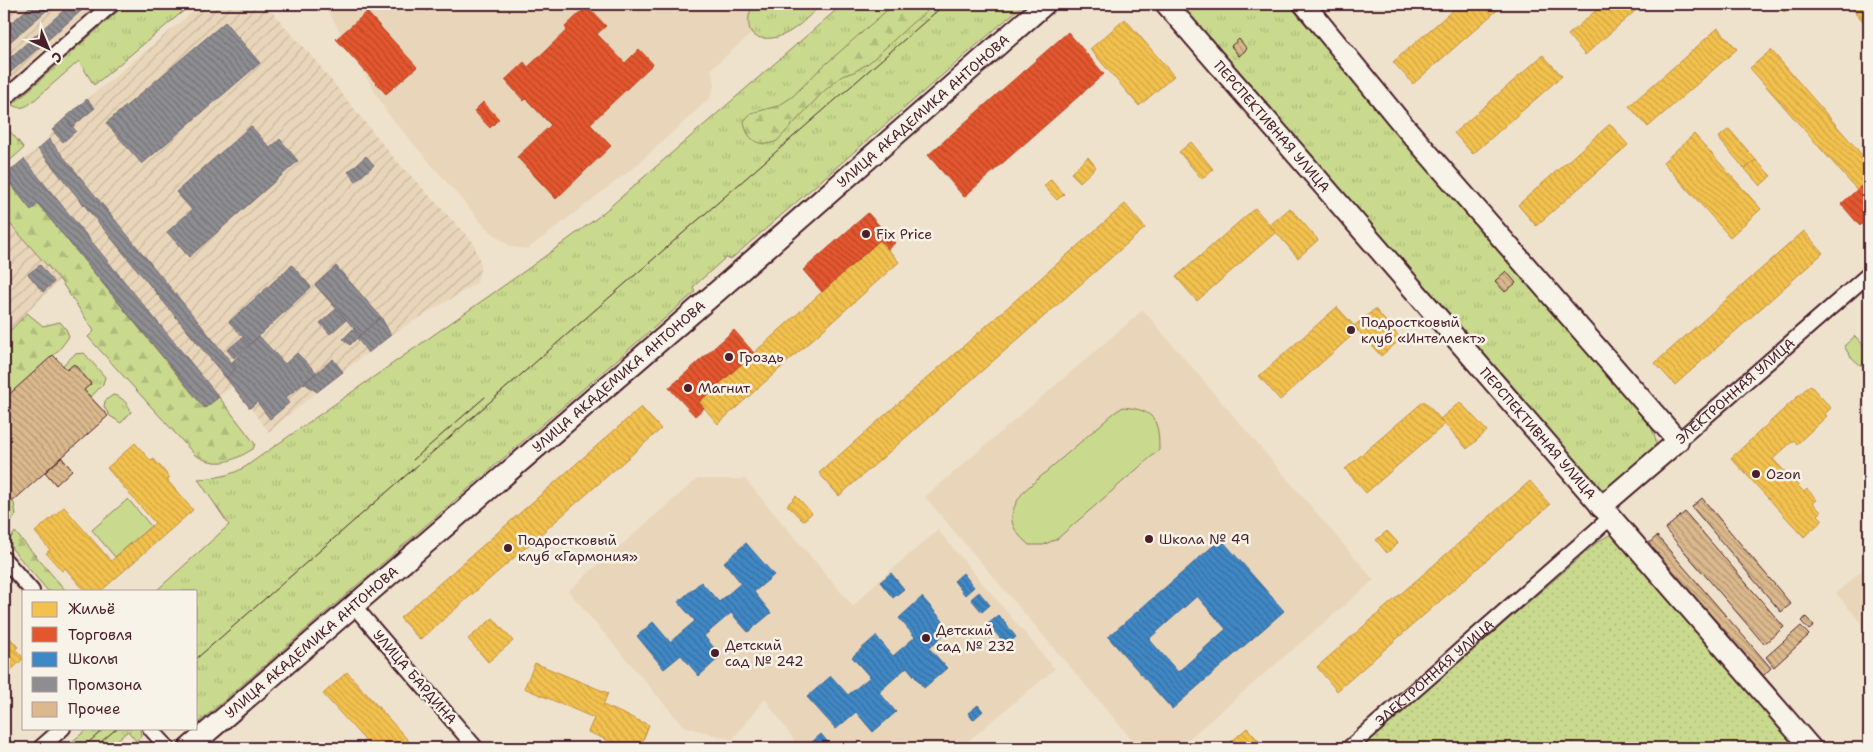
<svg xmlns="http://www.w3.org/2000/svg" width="1873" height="752" viewBox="0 0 1873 752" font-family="'Shantell Sans',sans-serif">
  <defs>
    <pattern id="industrial-furrows" width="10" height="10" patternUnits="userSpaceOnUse" patternTransform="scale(1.25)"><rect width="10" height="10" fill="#e9d6ba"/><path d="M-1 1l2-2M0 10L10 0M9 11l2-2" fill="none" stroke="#c9b7a0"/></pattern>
    <pattern id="grass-tufts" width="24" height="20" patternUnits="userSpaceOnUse" patternTransform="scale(1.25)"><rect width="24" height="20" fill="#c9da8e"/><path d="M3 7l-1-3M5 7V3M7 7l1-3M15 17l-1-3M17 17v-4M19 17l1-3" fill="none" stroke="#aebb7b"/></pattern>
    <pattern id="forest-firs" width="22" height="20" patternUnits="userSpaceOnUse" patternTransform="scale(1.25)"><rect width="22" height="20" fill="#c9da8e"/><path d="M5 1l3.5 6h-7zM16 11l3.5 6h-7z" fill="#aebb7b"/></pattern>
    <pattern id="garden-dots" width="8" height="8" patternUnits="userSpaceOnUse" patternTransform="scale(1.25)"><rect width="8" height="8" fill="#c9da8e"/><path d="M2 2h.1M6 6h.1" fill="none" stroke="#aebb7b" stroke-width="1.8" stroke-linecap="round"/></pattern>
    <pattern id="homes-back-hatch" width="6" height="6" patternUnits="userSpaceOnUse" patternTransform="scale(1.25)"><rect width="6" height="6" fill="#f2c14e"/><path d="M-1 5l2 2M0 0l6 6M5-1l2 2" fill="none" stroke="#d1a544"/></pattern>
    <pattern id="shops-back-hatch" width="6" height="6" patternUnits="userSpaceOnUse" patternTransform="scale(1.25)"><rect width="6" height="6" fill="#e4572e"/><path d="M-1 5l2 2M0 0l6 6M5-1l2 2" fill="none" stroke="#bb4727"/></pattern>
    <pattern id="schools-back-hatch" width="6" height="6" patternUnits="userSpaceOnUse" patternTransform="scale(1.25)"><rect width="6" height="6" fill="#3f88c5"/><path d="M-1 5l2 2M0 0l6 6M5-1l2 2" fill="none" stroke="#376fa0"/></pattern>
    <pattern id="industry-back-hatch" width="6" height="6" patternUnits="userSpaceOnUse" patternTransform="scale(1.25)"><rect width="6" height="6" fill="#8d8d92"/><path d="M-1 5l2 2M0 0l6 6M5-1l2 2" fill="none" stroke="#757377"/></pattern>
    <pattern id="building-back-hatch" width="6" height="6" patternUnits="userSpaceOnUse" patternTransform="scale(1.25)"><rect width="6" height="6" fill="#dbb98d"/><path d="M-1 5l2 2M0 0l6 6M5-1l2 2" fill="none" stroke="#b49673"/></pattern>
  </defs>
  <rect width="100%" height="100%" fill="#efe2cd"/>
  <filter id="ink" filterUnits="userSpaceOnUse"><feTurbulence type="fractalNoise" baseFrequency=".02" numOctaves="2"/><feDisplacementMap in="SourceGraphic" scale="10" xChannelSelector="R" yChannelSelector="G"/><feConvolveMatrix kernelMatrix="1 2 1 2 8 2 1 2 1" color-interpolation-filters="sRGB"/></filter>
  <g filter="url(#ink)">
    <path fill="#e9d6ba" d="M321,4H786L711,69L715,83L710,98L636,166L528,249L511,247L486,228L387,113L328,11Z
      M1143,310L1374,580L1178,748H1139L925,497Z
      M697,479H745L853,606L879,580L938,530L1055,669L960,748H799L765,699L732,740L683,726L568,591Z
      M1869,564V633L1836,593Z"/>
    <path fill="url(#industrial-furrows)" d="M4,4H97L4,87Z
      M202,4H265L314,59L394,158L473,242L481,264L477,283L391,335L317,392L269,432L233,386L205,408L38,205L31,210L4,176L49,139L48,137L53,132L52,130L65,118Z
      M4,217L60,280L5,335L10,341L4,347Z"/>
    <path fill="url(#grass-tufts)" stroke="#8a7c5c" d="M126,4H192L94,85L79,61L31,103C24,108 20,109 12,105Z
      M754,4H822C805,19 788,41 763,38C757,38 753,36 750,30C747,20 749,12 754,4Z
      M843,4H1024L731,259L725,258L693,287L695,292L196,725V591H156L229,525L198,479C216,478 230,476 245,467L529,268L597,218Z
      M1173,4H1288L1644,416C1649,424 1657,435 1656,445C1654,458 1618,483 1608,492L1600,490Z
      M4,124L24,148L4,166Z
      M84,353L105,377L103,384L91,397L84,390L91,383L74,364L67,370L63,365L75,354Z
      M113,395C121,396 129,404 131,412L121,423L110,416L104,407L105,401Z
      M4,494L14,503L16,515L10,522L4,525Z
      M89,728H140L141,737L136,741L128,731L108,748H64Z"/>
    <path fill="url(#forest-firs)" stroke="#8a7c5c" d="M894,4H936L912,23L870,62L854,72L842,76L823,92L777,141C759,149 746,139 744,121L751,113L778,106L792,97L819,70Z
      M4,176L31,210L38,204L204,408L219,397L252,440L255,444L253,449C231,462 218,468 195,455L88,337L94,331L60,280L4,217Z
      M27,313L43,326L60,322L66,329L69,336C58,356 22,383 4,399V347L9,341L5,336Z
      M15,532L66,591H48L12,549L10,539Z"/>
    <path fill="#c9da8e" stroke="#8a7c5c" d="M1855,336L1869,351V358L1861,366L1850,356L1844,346Z
      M1123,407C1155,410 1159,420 1159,450L1057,539L1043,545H1029C1007,526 1007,514 1024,491L1114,413Z
      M128,499L151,526L115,557L92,530Z"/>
    <path fill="url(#garden-dots)" stroke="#8a7c5c" d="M1611,534L1622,540L1800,748H1360L1599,541Z"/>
    <path fill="url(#homes-back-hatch)" stroke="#c09044" d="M1460,4H1500L1502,6L1413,84L1393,62Z
      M1603,4H1643L1585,55L1568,35Z
      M1777,4H1793L1784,12Z
      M1848,4H1869V28Z
      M1125,19L1174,76L1139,106L1090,49Z
      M1718,28L1737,49L1648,127L1629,106Z
      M1771,50L1869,163V179L1857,190L1750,68Z
      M1543,55L1562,76L1473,154L1454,133Z
      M1610,124L1628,145L1536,226L1518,205Z
      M1729,129L1756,160L1745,169L1718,138Z
      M1694,134L1761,209L1730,237L1663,162Z
      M1191,142L1213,169L1202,179L1179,152Z
      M1088,157L1096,167L1080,182L1071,173Z
      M1756,160L1771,176L1760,186L1745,169Z
      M1051,179L1064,194L1057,200L1044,186Z
      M1125,204L1145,228L839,496L819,473Z
      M1255,208L1276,232L1197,301L1176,277Z
      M1290,208L1318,240L1298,258L1270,225Z
      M1804,231L1823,253L1675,385L1655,363Z
      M880,240L899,262L718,424L699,402Z
      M1337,307L1358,330L1280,400L1259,376Z
      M1375,309L1401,339L1381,356L1354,326Z
      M1810,385L1831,408L1825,414L1827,416L1797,444L1794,440L1773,459L1804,492L1807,489L1817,500L1813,503L1821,512L1818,515L1823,520L1804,537L1731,458Z
      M1424,401L1445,424L1366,493L1345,469Z
      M1460,402L1487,431L1467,449L1440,419Z
      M641,407L661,429L420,640L400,618Z
      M135,443L151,461L154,459L170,478L167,480L193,510L101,591H85L65,568L62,571L46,553L50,550L35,532L64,507L111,561L155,523L107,468Z
      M1530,481L1550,505L1337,691L1317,667Z
      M796,496L812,513L803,521L787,505Z
      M1387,531L1398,543L1387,553L1376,540Z
      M493,618L513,641L488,662L468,639Z
      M4,631L18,647L15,649L24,658L7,674L4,673Z
      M535,663L608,693L603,705L649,725L640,748H626L588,732L594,718L524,688Z
      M347,672L415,748H372L323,694Z
      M1247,728L1265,748H1224Z
      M334,741L341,748H326Z"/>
    <path fill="url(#shops-back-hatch)" stroke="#b6462d" d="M321,4H336L328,11Z
      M421,4H435L427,11Z
      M587,6L606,26L597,34L625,63L639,49L653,64L590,124L611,146L556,199L517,157L551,125L526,99L524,101L505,80L524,62L528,67L567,30L565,27Z
      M367,12L417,67L386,94L336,39Z
      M1068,32L1104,74L964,197L928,155Z
      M483,102L499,119L490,128L474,111Z
      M1869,179V217L1860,226L1841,204Z
      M868,213L895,243L888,249L880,240L822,292L803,270Z
      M734,330L754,353L699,402L704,408L695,416L669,388Z"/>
    <path fill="url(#schools-back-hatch)" stroke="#426897" fill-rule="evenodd" d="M1221,539L1284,611L1172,709L1108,637ZM1197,596L1226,629L1178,672L1149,639Z
      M746,543L774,575L754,592L771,613L748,632L731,613L704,636L721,656L699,676L681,655L664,669L637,636L653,622L670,642L695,621L678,602L701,582L719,602L741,583L724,562Z
      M891,573L904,589L893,598L880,582Z
      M963,573L974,587L965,595L954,581Z
      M979,592L990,605L982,612L971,599Z
      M922,597L950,629L929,648L947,668L924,688L907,667L879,692L896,712L873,732L856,712L836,729L807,697L831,676L848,695L870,677L852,657L876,636L893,656L915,637L899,618Z
      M999,615L1016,637L1006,645L988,624Z
      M978,705L983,711L973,720L968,713Z
      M821,734L832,747L830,748H818L812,742Z"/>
    <path fill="url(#industry-back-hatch)" stroke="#796c73" d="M33,4H54L4,47V29Z
      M71,4H89L4,78V63Z
      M225,22L260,63L142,164L106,123Z
      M87,99L95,108L72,127L65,118Z
      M65,118L76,131L63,142L52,130Z
      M251,126L270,148L280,139L298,161L189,257L167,232L192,210L176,192Z
      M49,139L236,368L226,378L38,149Z
      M366,156L374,165L356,181L348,172Z
      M24,159L219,397L205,408L38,204L31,210L4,176Z
      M40,265L54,282L43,292L28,274Z
      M292,265L311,287L250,344L229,322Z
      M336,266L381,317L360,335L315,285Z
      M336,309L346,320L330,334L320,323Z
      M381,317L391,335L368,353L357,338Z
      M354,328L360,335L350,345L343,339Z
      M259,336L285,364L297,353L317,373L285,398L289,403L270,419L257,402L250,408L226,378L236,368L231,363Z
      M243,337L250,344L234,358L227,350Z
      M333,359L343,372L317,392L304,383Z"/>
    <path fill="url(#building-back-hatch)" stroke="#4a1f2b" d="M1239,39L1247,49L1239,56L1231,46Z
      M1506,271L1516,283L1505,292L1495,281Z
      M53,355L67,370L74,364L91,384L84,390L108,416L12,502L4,493V399Z
      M61,457L72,470L56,485L45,472Z
      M1702,498L1791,604L1781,612L1692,507Z
      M1685,512L1784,627L1764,644L1665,529Z
      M1657,536L1771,668L1762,677L1648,544Z
      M1806,617L1814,626L1809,630L1801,621Z
      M1801,626L1809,635L1774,667L1766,657Z"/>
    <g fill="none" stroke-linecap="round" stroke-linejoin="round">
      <g stroke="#4a1f2b" stroke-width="18">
        <g id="street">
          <path d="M4,99L112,4"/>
          <path id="s1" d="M1678,441L1869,274"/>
          <path d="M4,559L32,591"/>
          <path d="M354,606L476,748"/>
          <path d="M150,728L168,748"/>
          <path d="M40,748L63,728"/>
          <path id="s2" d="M1349,748L1610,518"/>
        </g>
      </g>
      <g stroke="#4a1f2b" stroke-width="24">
        <g id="secondary">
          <path id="s3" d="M1166,4L1811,748"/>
          <path d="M1304,4L1399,120L1678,441L1601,507"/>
          <path id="s4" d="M189,748L721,288L1045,4"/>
        </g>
      </g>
      <use href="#street" stroke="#f7f3e8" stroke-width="14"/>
      <use href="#secondary" stroke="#f7f3e8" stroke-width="20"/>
      <path stroke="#4a1f2b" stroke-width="1" d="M413,460L485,397
        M196,659L945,4
        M82,748L105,728
        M94,748L117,728"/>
    </g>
  </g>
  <g fill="#4a1f2b" stroke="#f7f3e8" stroke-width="2">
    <circle cx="866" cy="234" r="5"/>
    <circle cx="1351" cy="330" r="5"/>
    <circle cx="729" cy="357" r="5"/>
    <circle cx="688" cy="388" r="5"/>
    <circle cx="1756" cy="474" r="5"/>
    <circle cx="1149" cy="539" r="5"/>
    <circle cx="508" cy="548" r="5"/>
    <circle cx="926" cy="638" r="5"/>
    <circle cx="715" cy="653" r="5"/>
  </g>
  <g text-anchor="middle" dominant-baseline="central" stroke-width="5" stroke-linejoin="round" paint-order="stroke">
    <g font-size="14" fill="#4a1f2b" stroke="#f7f3e8">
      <text stroke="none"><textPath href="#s4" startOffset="972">УЛИЦА АКАДЕМИКА АНТОНОВА</textPath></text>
      <text stroke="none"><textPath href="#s3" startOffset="162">ПЕРСПЕКТИВНАЯ УЛИЦА</textPath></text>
      <text stroke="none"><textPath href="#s4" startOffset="568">УЛИЦА АКАДЕМИКА АНТОНОВА</textPath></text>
      <text stroke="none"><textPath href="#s1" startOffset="76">ЭЛЕКТРОННАЯ УЛИЦА</textPath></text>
      <text stroke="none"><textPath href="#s3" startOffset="568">ПЕРСПЕКТИВНАЯ УЛИЦА</textPath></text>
      <text stroke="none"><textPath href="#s4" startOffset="162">УЛИЦА АКАДЕМИКА АНТОНОВА</textPath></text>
      <text stroke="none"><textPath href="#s2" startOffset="114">ЭЛЕКТРОННАЯ УЛИЦА</textPath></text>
      <text transform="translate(415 677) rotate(49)">УЛИЦА БАРДИНА</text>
    </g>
    <g font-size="14" fill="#4a1f2b" stroke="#f7f3e8" text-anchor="start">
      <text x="876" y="234">Fix Price</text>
      <text x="1361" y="322">Подростковый<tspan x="1361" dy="16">клуб «Интеллект»</tspan></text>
      <text x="739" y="357">Гроздь</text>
      <text x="698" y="388">Магнит</text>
      <text x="1766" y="474">Ozon</text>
      <text x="1159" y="539">Школа № 49</text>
      <text x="518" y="540">Подростковый<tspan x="518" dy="16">клуб «Гармония»</tspan></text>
      <text x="936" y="630">Детский<tspan x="936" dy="16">сад № 232</tspan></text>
      <text x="725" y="645">Детский<tspan x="725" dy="16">сад № 242</tspan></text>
    </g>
  </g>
  <rect width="1873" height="752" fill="none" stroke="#f7f3e8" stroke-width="20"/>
  <rect x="10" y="10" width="1853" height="732" fill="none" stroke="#4a1f2b" stroke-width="2" filter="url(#ink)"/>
  <rect x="22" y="590" width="175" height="140" fill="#f7f3e8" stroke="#b29e9c"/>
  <rect x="32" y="602" width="25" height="15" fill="#f2c14e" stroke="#b29e9c"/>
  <text x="68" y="614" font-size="15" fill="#4a1f2b">Жильё</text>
  <rect x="32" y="627" width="25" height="15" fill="#e4572e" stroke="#b29e9c"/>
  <text x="68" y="640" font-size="15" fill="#4a1f2b">Торговля</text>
  <rect x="32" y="652" width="25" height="15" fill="#3f88c5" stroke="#b29e9c"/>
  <text x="68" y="664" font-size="15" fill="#4a1f2b">Школы</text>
  <rect x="32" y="677" width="25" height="15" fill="#8d8d92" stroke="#b29e9c"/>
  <text x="68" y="690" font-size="15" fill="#4a1f2b">Промзона</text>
  <rect x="32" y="702" width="25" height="15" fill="#dbb98d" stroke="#b29e9c"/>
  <text x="68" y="714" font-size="15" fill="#4a1f2b">Прочее</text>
  <g transform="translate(48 48) rotate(136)" stroke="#f7f3e8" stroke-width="4" paint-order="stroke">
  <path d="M0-4L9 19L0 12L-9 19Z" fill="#4a1f2b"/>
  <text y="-8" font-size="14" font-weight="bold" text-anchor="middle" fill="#4a1f2b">С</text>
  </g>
</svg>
